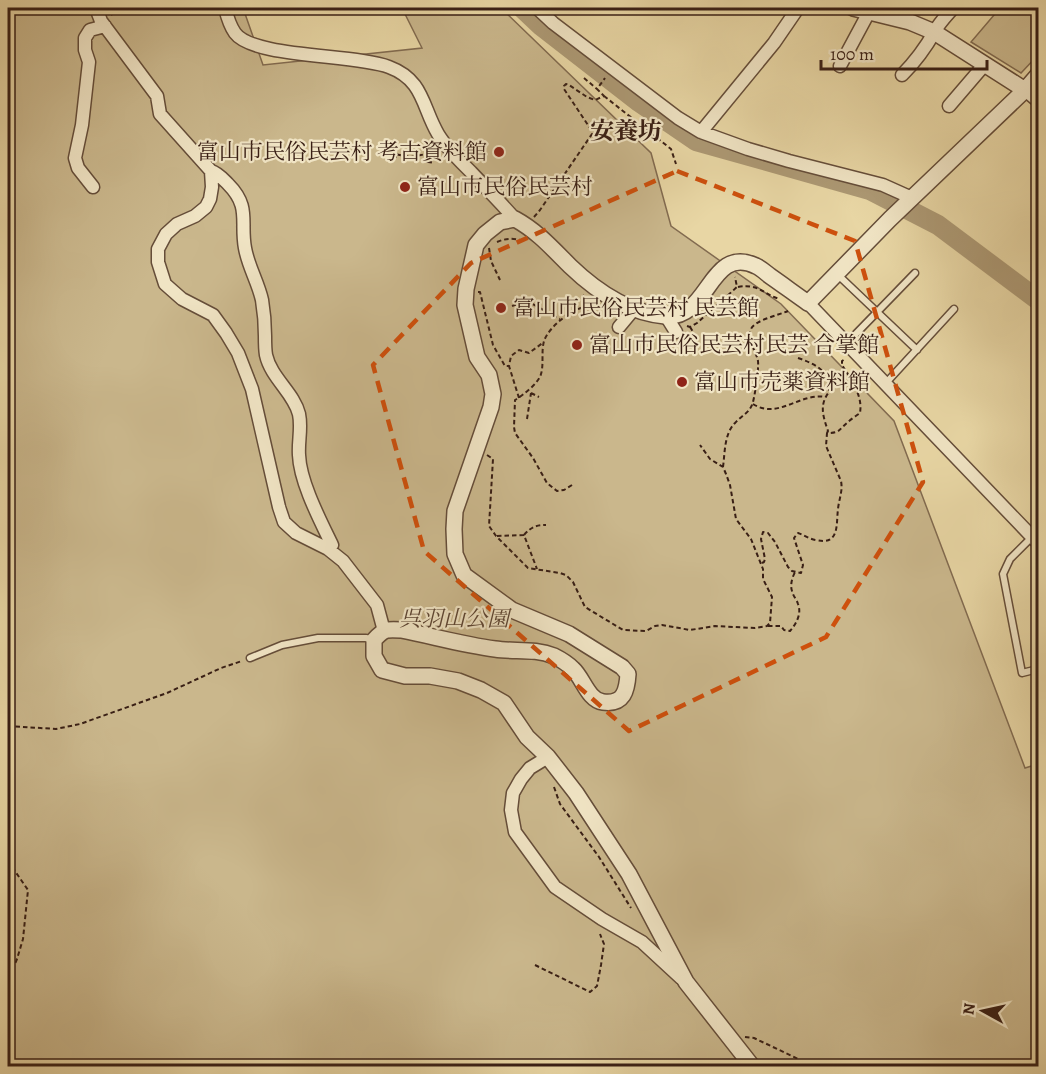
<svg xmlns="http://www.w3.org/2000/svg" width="1046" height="1074" viewBox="0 0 1046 1074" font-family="Alegreya,'Noto Serif JP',serif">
  <rect width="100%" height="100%" fill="#e8d6a4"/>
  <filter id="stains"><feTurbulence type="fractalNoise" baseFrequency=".00333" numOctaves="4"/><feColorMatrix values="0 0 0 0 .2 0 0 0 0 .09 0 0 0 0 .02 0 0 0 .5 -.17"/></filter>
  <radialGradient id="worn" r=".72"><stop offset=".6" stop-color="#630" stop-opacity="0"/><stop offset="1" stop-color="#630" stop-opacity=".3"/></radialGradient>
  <path fill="#cab78c" stroke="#826b50" stroke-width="1.5" d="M8,8H243L263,65L422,48L402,8H501L651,153L671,226L781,304L894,421L1025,768L1038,764V1066H8Z
    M1000,8H1038V55L1021,73L971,42Z"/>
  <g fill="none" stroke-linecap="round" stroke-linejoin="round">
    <path stroke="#ac9873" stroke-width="20" d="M522,8L540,25L639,102L696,141L870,190L938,225L1038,300"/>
    <g stroke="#654d39" stroke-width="9">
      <path id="service" d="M837,274L917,350
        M847,343L915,273
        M885,384L954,309
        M1032,537L1010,559L1003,574L1022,673L1038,669
        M250,658L282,645L318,638H366L373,640"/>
    </g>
    <g stroke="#654d39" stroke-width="15">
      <path id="minor" d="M96,8L101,21L157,96L160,114L211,171L212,187L210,199L206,207L195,216L177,224L166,234L158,249V262L165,284L182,299L213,315L226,333L238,353L252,389L279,507L284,522L296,533L328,549L343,561L377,605L384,631
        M225,8C227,16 230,26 235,33C253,58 355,54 389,67C424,80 422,107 438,134C447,149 459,160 471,172C486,188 501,203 515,219
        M537,8L553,23L678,118L701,132L748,149L789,161L883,185L912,198
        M840,66L869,12
        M902,75C915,62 926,47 935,31C939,23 947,15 953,8
        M1025,90L1038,101
        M949,106L985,64
        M701,132L774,43L798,8
        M211,171C218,173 223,179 228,184C251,207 240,222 245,248C248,266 258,282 262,300C264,312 265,325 265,336C265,342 265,349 266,355C271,378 294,393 299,414C302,428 298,441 299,455C300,482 320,520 332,545L328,549
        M93,187L78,168L75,158L82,125L89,62L85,50V38L90,30L105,26
        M808,303L1038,543
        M666,316L676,332
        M619,327L634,309
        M548,757L530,768L521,779L513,793L511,810L515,832L555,887L602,919L642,942L681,978"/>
    </g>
    <g stroke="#654d39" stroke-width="18">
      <path id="tertiary" d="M853,8L910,22L934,32L1025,90
        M752,1066L686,982L629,874L576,793L548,757L527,737L504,703L481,690L458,681L430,676H405L382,670L374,656V640C384,629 386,629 401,630C432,636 464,645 495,649C515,652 535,648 554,656C560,659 568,664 573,669C583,678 588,700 603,702C624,705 627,690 628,674L622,667L569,634L512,610L464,575L455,554L454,529L455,511L491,407L493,394L489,375L477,357L465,305L466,289L476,245L485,234L500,222L515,219C537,231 552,248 570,266C596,291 628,313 665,316C710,320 709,244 756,266C761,268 766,273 770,276C783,285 795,294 808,303L890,219L1025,90L1038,75"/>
    </g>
    <path stroke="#391f15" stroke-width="2" stroke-dasharray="4.5 3" stroke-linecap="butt" d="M111,15L123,8
      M584,78L597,89
      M604,96L671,149L676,164
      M389,153L411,157L426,154H439
      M534,217L540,210L592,134V131L564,89V86L566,84L569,85L587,97L595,100L604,96L597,89L605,78
      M497,242C506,238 514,238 523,241
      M489,248L491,261L500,280
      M738,287C759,283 764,295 780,299
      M478,292H480L493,345L505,366H509
      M583,295L589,305
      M512,306L527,301L560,319
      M687,326L690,327L697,323L737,287L735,277
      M690,327L695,335
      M798,358C815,364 831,371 829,392C819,405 823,416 828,431L827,433
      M531,393L539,397
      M519,398L509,366L511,356L519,350L529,353L544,342
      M753,404C778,420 801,392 825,397
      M527,419L531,393
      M487,455L493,459L489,526L496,536L528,568L560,573L566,575L573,582L585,607L623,630L646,631L655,626L662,625L690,630L715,626L755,628L767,626L770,623L772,597L763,579V569L751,539L736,519L730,485L726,474L723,467L710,459L700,445
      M723,467C725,453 724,434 735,423C742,415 750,413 753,402C755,394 759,369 758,361C756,351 746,338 751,329C755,320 779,315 788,311
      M572,485L564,490L557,491L547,483L533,458L515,433L514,427L515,400C523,395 539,383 541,374C544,364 541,352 544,341C549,326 575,306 591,306C594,305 597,307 600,307
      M524,535C531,527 536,525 546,525
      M497,536L524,535L537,569
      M762,563L764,562L765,559L761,539L763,532L768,533L775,542L788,567L792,571L801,573L803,565L794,538L798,533C804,535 809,539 816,540C840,546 836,524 838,509C839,499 843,491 841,481L826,446L827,433C841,433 838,430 848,422C851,419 856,416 860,413C863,395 851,380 842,365V361L845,359
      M768,626H781L784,630L790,631C796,624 802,614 798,604C797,600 793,596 792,591C790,585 792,578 795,572
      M8,726L56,729L80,724L167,693L221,668L242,661
      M554,787L560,804L599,857L631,908
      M8,861L28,890L23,939L17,959L8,981
      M535,965L590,992L597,986L601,965L604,944L600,934
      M745,1037L754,1038L813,1066"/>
    <use href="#service" stroke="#f0e4c4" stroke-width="6"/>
    <use href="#minor" stroke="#f0e4c4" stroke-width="12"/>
    <use href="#tertiary" stroke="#f0e4c4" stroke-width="15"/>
    <path stroke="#391f15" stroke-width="3" stroke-dasharray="10 10" stroke-linecap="butt" d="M387,155L432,162"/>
  </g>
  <path fill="none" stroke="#ce500d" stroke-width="4.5" stroke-dasharray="12 8" stroke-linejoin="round" d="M677,171L855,241L923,482L826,637L629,731L424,551L373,365L471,263Z"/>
  <g fill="#8f2418" stroke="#f0e4c4" stroke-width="2">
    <circle cx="499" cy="152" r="6"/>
    <circle cx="405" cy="187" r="6"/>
    <circle cx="501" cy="308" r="6"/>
    <circle cx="577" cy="345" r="6"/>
    <circle cx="682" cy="382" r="6"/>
  </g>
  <g text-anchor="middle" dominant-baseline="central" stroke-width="4.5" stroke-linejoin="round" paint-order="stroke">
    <g font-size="22" fill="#391f15" stroke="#f0e4c4" text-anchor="start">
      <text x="487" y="152" text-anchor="end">富山市民俗民芸村 考古資料館</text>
      <text x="417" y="187">富山市民俗民芸村</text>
      <text x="513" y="308">富山市民俗民芸村 民芸館</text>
      <text x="589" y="345">富山市民俗民芸村民芸 合掌館</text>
      <text x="694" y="382">富山市売薬資料館</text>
    </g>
    <g font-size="22" font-style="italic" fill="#5d4533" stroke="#f0e4c4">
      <text x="454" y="619">呉羽山公園</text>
    </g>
    <g font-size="24" font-weight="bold" fill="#391f15" stroke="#f0e4c4">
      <text x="626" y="131">安養坊</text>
    </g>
  </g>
  <rect width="1046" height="1074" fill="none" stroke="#e8d6a4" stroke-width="30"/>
  <rect x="9" y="9" width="1028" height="1056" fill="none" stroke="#391f15" stroke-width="3"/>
  <rect x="15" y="15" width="1016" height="1044" fill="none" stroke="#391f15" stroke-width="1.5"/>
  <g transform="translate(983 1011) rotate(278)" stroke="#f0e4c4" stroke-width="4.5" paint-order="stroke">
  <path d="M0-4.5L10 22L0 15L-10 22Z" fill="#391f15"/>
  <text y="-9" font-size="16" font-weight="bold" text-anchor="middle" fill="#391f15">N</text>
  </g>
  <path d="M821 60v9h166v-9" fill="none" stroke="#391f15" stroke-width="3"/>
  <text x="830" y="60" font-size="18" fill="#391f15" stroke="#f0e4c4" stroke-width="4.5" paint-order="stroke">100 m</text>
  <rect width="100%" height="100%" filter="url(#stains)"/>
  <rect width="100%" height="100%" fill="url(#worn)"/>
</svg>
